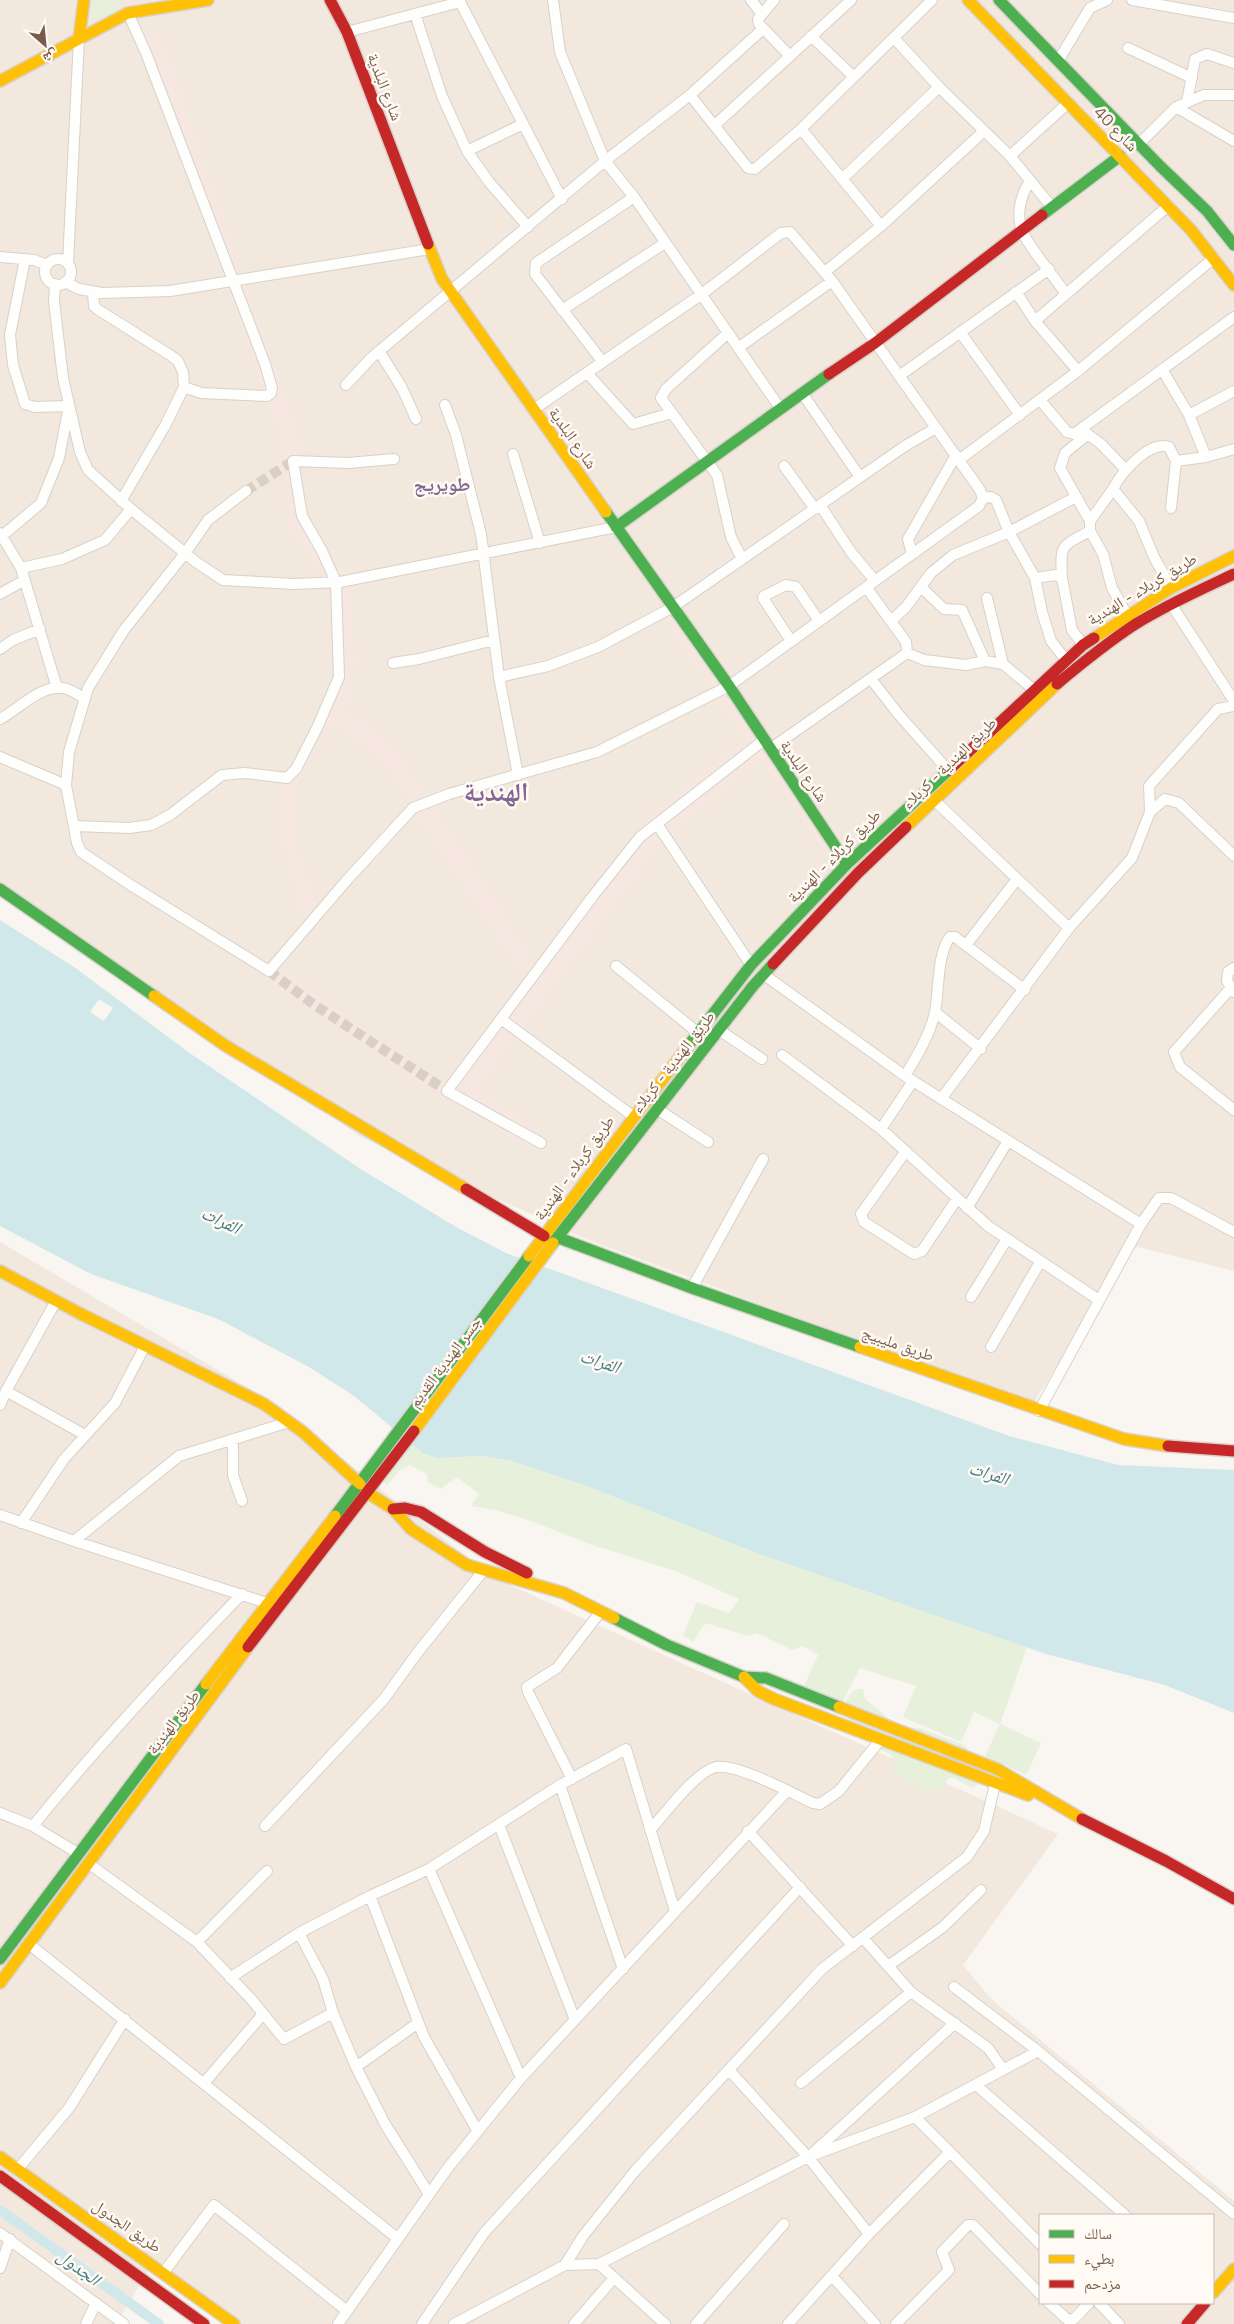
<svg xmlns="http://www.w3.org/2000/svg" width="1234" height="2324" viewBox="0 0 1234 2324" font-family="'Space Grotesk','Noto Naskh Arabic',sans-serif">
  <rect width="100%" height="100%" fill="#f9f5f0"/>
  <path fill="#f2e8de" fill-rule="evenodd" d="M0,0H1234V1271L1134,1246L1032,1405L586,1239L361,1137L0,886Z
    M0,1242L267,1399L492,1577L1058,1834L963,1965L990,1998L1234,2201V2324H241L154,2261L116,2324H0ZM1040,2215H1213V2303H1040Z"/>
  <path fill="#f6e8e1" d="M158,29L301,442L306,521L347,577L356,659L346,709L396,749L536,964L650,814L745,739L663,616L681,607L851,854L834,868L762,760L670,833L477,1088L538,1130L525,1148L465,1104L441,1094L272,981L281,969L443,1088L525,979L382,762L334,721L295,787L297,844L319,915L307,931L283,846L280,783L325,712L337,658L329,584L288,527L283,446L140,35Z"/>
  <path fill="#e7f0db" d="M91,0H119L122,7L92,22Z
    M412,1444L437,1458L482,1456L512,1461L584,1485L762,1555L1027,1647L1000,1724L1041,1743L1026,1775L985,1756L1000,1724L974,1712L961,1742L903,1717L916,1686L860,1668L838,1710L800,1695L818,1655L803,1646L792,1650L757,1633L749,1636L705,1623L693,1642L683,1635L697,1602L729,1613L739,1599L676,1571L589,1544L531,1521L496,1510L471,1506L479,1494L457,1477L441,1489L428,1482L427,1474L410,1465L399,1471L387,1485L383,1481Z
    M857,1689H863L865,1699L900,1728H920L966,1746L970,1757L992,1777L972,1788L954,1778H948L939,1792L926,1788L923,1794L916,1784C900,1783 893,1769 892,1755L878,1749L842,1712L849,1695Z"/>
  <path fill="#d0e8ea" d="M0,920L74,967L191,1054L359,1168L456,1227L506,1253L1009,1436L1118,1465L1234,1470V1713L1165,1685L1046,1654L762,1555L584,1485L512,1461L482,1456L437,1458L423,1453L354,1396L309,1367L218,1319L91,1274L0,1226Z"/>
  <path fill="#f9f5f0" d="M99,999L113,1008L104,1021L90,1012Z"/>
  <g fill="none" stroke-linecap="round" stroke-linejoin="round">
    <path stroke="#d0e8ea" stroke-width="10" d="M0,2210L159,2324"/>
    <path stroke="#d9cfc7" stroke-width="10" stroke-dasharray="10 5" stroke-linecap="butt" d="M246,491L293,461
      M269,971L313,1004L447,1091"/>
    <g stroke="#d7d1cb" stroke-width="12">
      <path id="street" d="M553,0L560,52L605,161L634,197L780,408
        M751,0L761,13
        M774,0L758,19L759,24L789,55
        M1132,0L1234,18
        M128,13L146,53L265,364L272,388L271,393L267,396L201,393L184,387
        M415,14L442,96L467,151L489,182L528,227
        M347,32L460,2L562,199
        M811,36L854,77
        M894,38L939,87L1010,156L1052,207
        M1128,48L1192,78
        M1058,61L1090,8L1107,0
        M690,95L748,168L755,169L801,129L932,0
        M1187,102L1195,59L1207,54L1234,63
        M1176,107L1234,141
        M715,125L851,0
        M801,129L881,226
        M1139,144L1176,107L1204,95H1234
        M467,151L523,124
        M1010,156L1068,103
        M842,179L939,87
        M1030,181C1021,194 1015,216 1023,233C1031,250 1054,276 1065,293
        M0,257L34,260L47,265
        M45 272a13 13 0 1 1 26 0a13 13 0 1 1-26 0Z
        M68,263L79,38
        M825,272L881,226L984,131
        M65,282L79,289L102,293L170,291L430,249
        M55,284L54,301L63,378L80,452L88,470L131,509L196,562L223,580L294,584L340,582L616,527
        M93,292L94,306L97,309L170,355L178,361L183,372L184,387L166,424L121,501
        M1016,292L1035,321L1078,371
        M562,310L665,243
        M1035,321L1168,206
        M960,332L1020,415
        M728,333L666,389L661,398L717,475L731,537L742,559
        M738,348L832,281
        M379,351L402,388L416,419
        M602,361L535,274L536,263L634,197
        M1163,371L1189,415L1206,457
        M587,373L633,424L672,413
        M899,376L1049,269
        M346,385L371,358L605,161L690,95L763,29
        M802,393L860,477
        M1040,400L1067,432L1074,434L1234,317
        M445,405L456,435L481,534L499,677L518,775
        M1189,415L1234,391
        M1082,430L1101,444L1126,470
        M1088,434L1065,453L1060,468L1090,521V531L1103,554L1112,588L1127,615
        M513,454L540,543
        M959,460L1078,371L1214,258
        M1176,461L1206,457L1234,449
        M784,466L815,509
        M246,491L208,520L186,552L124,630L88,688L69,752L66,785L77,843L81,852L132,886L269,971L347,880L413,808L449,794L597,752L729,686L979,506L983,498L980,490L832,281L790,232L781,233L702,294L534,409
        M983,498L991,497L996,500L1009,532L1035,578L1042,612L1051,641L1066,660
        M820,505L851,552L875,581
        M1090,521L1113,489
        M0,533L21,568L57,688
        M2,536L41,503L59,458L69,406L35,407L25,404L13,365L10,335L25,259
        M912,554L908,539L956,455
        M21,568L62,559L105,540L131,509
        M1035,578L1056,575L1062,578L1072,630L1083,645
        M1062,578C1060,543 1061,547 1090,531
        M922,588L944,609L962,610L985,661
        M1171,588L1154,557L1139,521L1113,489C1121,473 1149,440 1169,447L1176,461L1171,508
        M0,594L25,580
        M987,598L1003,664
        M1171,604L1234,701
        M891,621L906,607L931,573L953,555L1009,532L1076,497
        M791,641L763,598L764,596L786,585L796,587L819,621
        M0,649L13,640L40,629
        M907,653L924,660L966,665L985,661L1003,664L1033,689
        M393,663L419,659L494,640
        M499,677L548,666L598,647L673,607L905,446L936,428
        M871,679L899,715L947,769
        M0,719C19,709 40,685 63,688C71,689 79,695 85,699
        M770,749L907,653L906,642L866,587
        M0,757L66,785
        M934,800L1069,928
        M1150,812L1149,786L1218,709L1234,706
        M657,824L751,965
        M74,826L129,828L151,825L170,815L222,775L245,773L287,778L296,769L317,728L339,677L336,582L322,551L302,516L293,461L348,463L394,459
        M966,945L1017,879
        M616,966L697,1032
        M1234,968L1228,972L1227,981L1234,992
        M763,974L905,1076L1141,1224
        M1230,989L1174,1052L1180,1067L1234,1110
        M935,1012L981,1049
        M501,1019L633,1116
        M719,1030L762,1059
        M782,1055L881,1129L988,1226L1099,1300
        M905,1076C917,1056 930,1035 935,1012C939,992 937,953 950,937H955L1025,990
        M941,1099L1069,928L1132,858L1150,812L1165,799L1179,803L1234,856
        M657,1109L708,1142
        M881,1129L913,1081
        M541,1143L447,1091L593,896L640,837L764,740
        M906,1151L861,1214L864,1222L914,1254L922,1251L957,1199
        M967,1208L1008,1141
        M692,1288L763,1159
        M971,1297L1007,1239
        M991,1347L1040,1262
        M6,1391L85,1435
        M0,1405L6,1391L56,1301
        M1039,1411L1141,1224L1159,1198H1171L1234,1232
        M233,1439V1475L242,1501
        M0,1515L74,1541L267,1603
        M21,1523L64,1459L115,1403L145,1346
        M74,1541L179,1456L289,1422
        M572,1779L528,1692L527,1687L557,1668L601,1611
        M560,1785L623,1969
        M0,1813L33,1826L79,1854
        M499,1825L575,2020
        M33,1826C99,1744 169,1669 242,1594
        M265,1826L384,1699L418,1652L483,1571
        M650,1830C665,1814 695,1772 716,1767C737,1763 793,1794 813,1803L820,1804L839,1791L881,1739
        M748,1831L853,1946
        M88,1863L197,1942L251,1999L284,2039L333,2013
        M429,1869L521,2078
        M370,1896L424,2037L477,2130
        M299,1933L323,1979L333,2013L356,2067L385,2124L429,2194
        M863,1938L911,1992L988,2048L1002,2068
        M197,1942L267,1871
        M29,1944L397,2238
        M888,1966L943,1927L981,1890
        M230,1978L299,1933L370,1896L429,1869L560,1785L626,1749L675,1911
        M954,1987L1038,2051L1234,2214
        M356,2067L418,2023
        M729,2070L808,2157L869,2234
        M204,2083L263,2014
        M801,2083L911,1992
        M976,2085L1125,2215
        M950,2152L1040,2244
        M812,2154L955,2023
        M17,2170L69,2108L125,2019
        M0,2233L124,2324
        M599,2264L665,2324
        M565,2265L583,2236L635,2171L822,1969L967,1857L984,1831L995,1784
        M0,2268L10,2239
        M164,2272L214,2205L347,2311
        M832,2276L875,2324
        M1049,2303L1068,2320L1074,2319L1089,2303
        M1099,2303L1119,2324
        M86,2324L96,2303
        M338,2324L447,2169L521,2078L787,1791
        M422,2324L484,2233L800,1887
        M454,2324L565,2265L599,2264L808,2157L915,2117L1038,2051
        M574,2324L614,2278
        M696,2324L784,2224
        M788,2324L869,2234L950,2152L915,2117
        M896,2324L949,2270L942,2252L968,2225H973L1040,2294"/>
    </g>
    <g stroke="#d9d2cb" stroke-width="14">
      <path id="fast" d="M999,0L1160,166L1207,211L1234,245
        M1042,215L1120,156
        M606,512L729,686L847,864
        M616,527L829,374
        M0,889L154,996
        M688,1046L751,965L847,864L949,770
        M559,1238L692,1288L860,1347
        M553,1243L753,986L773,964
        M335,1516L529,1256
        M614,1618L667,1645L744,1677L766,1678L839,1707
        M0,1959L206,1684"/>
    </g>
    <g stroke="#d9d2cb" stroke-width="14">
      <path id="slow" d="M968,0L1191,230L1234,285
        M79,38L84,0
        M0,81L128,13L208,0
        M428,244L442,279L606,512
        M1094,638L1171,588L1234,556
        M906,827L1057,684
        M154,996L226,1046L466,1189
        M529,1256L688,1046
        M0,1271L81,1314L264,1404L303,1432L360,1484
        M860,1347L1124,1439L1168,1446
        M414,1431L553,1243
        M368,1493L393,1509L411,1529L467,1565L564,1593L614,1618
        M744,1677L758,1691L774,1699L1028,1795
        M206,1684L335,1516
        M839,1707L997,1769L1082,1819
        M0,1983L248,1647
        M0,2157L234,2324
        M1213,2293L1234,2269"/>
    </g>
    <g stroke="#d9d2cb" stroke-width="14">
      <path id="jam" d="M330,0L347,32L428,244
        M829,374L875,343L1042,215
        M1057,684C1082,663 1107,643 1134,625C1166,605 1200,590 1234,574
        M949,770L1083,645L1094,638
        M773,964L858,873L906,827
        M466,1189L544,1236
        M1168,1446L1234,1451
        M393,1509L405,1508L421,1512L485,1552L527,1573
        M248,1647L414,1431
        M1082,1819L1166,1861L1234,1899
        M0,2176L204,2324
        M1187,2324L1205,2303"/>
    </g>
    <use href="#street" stroke="#fefefd" stroke-width="10"/>
    <use href="#fast" stroke="#4caf50" stroke-width="11"/>
    <use href="#slow" stroke="#ffc107" stroke-width="11"/>
    <use href="#jam" stroke="#c62828" stroke-width="11"/>
  </g>
  <g text-anchor="middle" dominant-baseline="central" stroke-width="5" stroke-linejoin="round" paint-order="stroke">
    <g font-size="16" fill="#7a5c4d" stroke="#fffaf3">
      <text transform="translate(385 87) rotate(69)">شارع البلدية</text>
      <text transform="translate(1116 129) rotate(46)">شارع 40</text>
      <text transform="translate(573 438) rotate(55)">شارع البلدية</text>
      <text transform="translate(1142 589) rotate(-31)">طريق كربلاء - الهندية</text>
      <text transform="translate(949 763) rotate(-44)">طريق الهندية - كربلاء</text>
      <text transform="translate(804 771) rotate(56)">شارع البلدية</text>
      <text transform="translate(834 856) rotate(-45)">طريق كربلاء - الهندية</text>
      <text transform="translate(673 1062) rotate(-52)">طريق الهندية - كربلاء</text>
      <text transform="translate(574 1168) rotate(-54)">طريق كربلاء - الهندية</text>
      <text transform="translate(898 1344) rotate(19)">طريق مليبيج</text>
      <text transform="translate(445 1362) rotate(-53)">جسر الهندية القديم</text>
      <text transform="translate(173 1722) rotate(-53)">طريق الهندية</text>
      <text transform="translate(127 2226) rotate(35)">طريق الجدول</text>
    </g>
    <g font-size="18" font-style="italic" fill="#437c86" stroke="#fffaf3">
      <text transform="translate(221 1220) rotate(25)">الفرات</text>
      <text transform="translate(600 1361) rotate(18)">الفرات</text>
      <text transform="translate(989 1473) rotate(17)">الفرات</text>
      <text transform="translate(79 2267) rotate(36)">الجدول</text>
    </g>
    <g font-size="19" font-weight="bold" fill="#846695" stroke="#fffaf3">
      <text x="442" y="484">طويريج</text>
    </g>
    <g font-size="26" font-weight="bold" fill="#846695" stroke="#fffaf3">
      <text x="496" y="792">الهندية</text>
    </g>
  </g>
  <rect x="1039" y="2214" width="175" height="90" fill="#fffaf3" stroke="#cabbb1"/>
  <rect x="1049" y="2230" width="25" height="8" fill="#4caf50" stroke="#cabbb1"/>
  <text x="1084" y="2239" font-size="15" fill="#7a5c4d">سالك</text>
  <rect x="1049" y="2255" width="25" height="8" fill="#ffc107" stroke="#cabbb1"/>
  <text x="1084" y="2264" font-size="15" fill="#7a5c4d">بطيء</text>
  <rect x="1049" y="2280" width="25" height="8" fill="#c62828" stroke="#cabbb1"/>
  <text x="1084" y="2289" font-size="15" fill="#7a5c4d">مزدحم</text>
  <g transform="translate(45 45) rotate(153)" stroke="#fffaf3" stroke-width="4" paint-order="stroke">
  <path d="M0-4L9 19L0 12L-9 19Z" fill="#7a5c4d"/>
  <text y="-8" font-size="14" font-weight="bold" text-anchor="middle" fill="#7a5c4d">ش</text>
  </g>
</svg>
